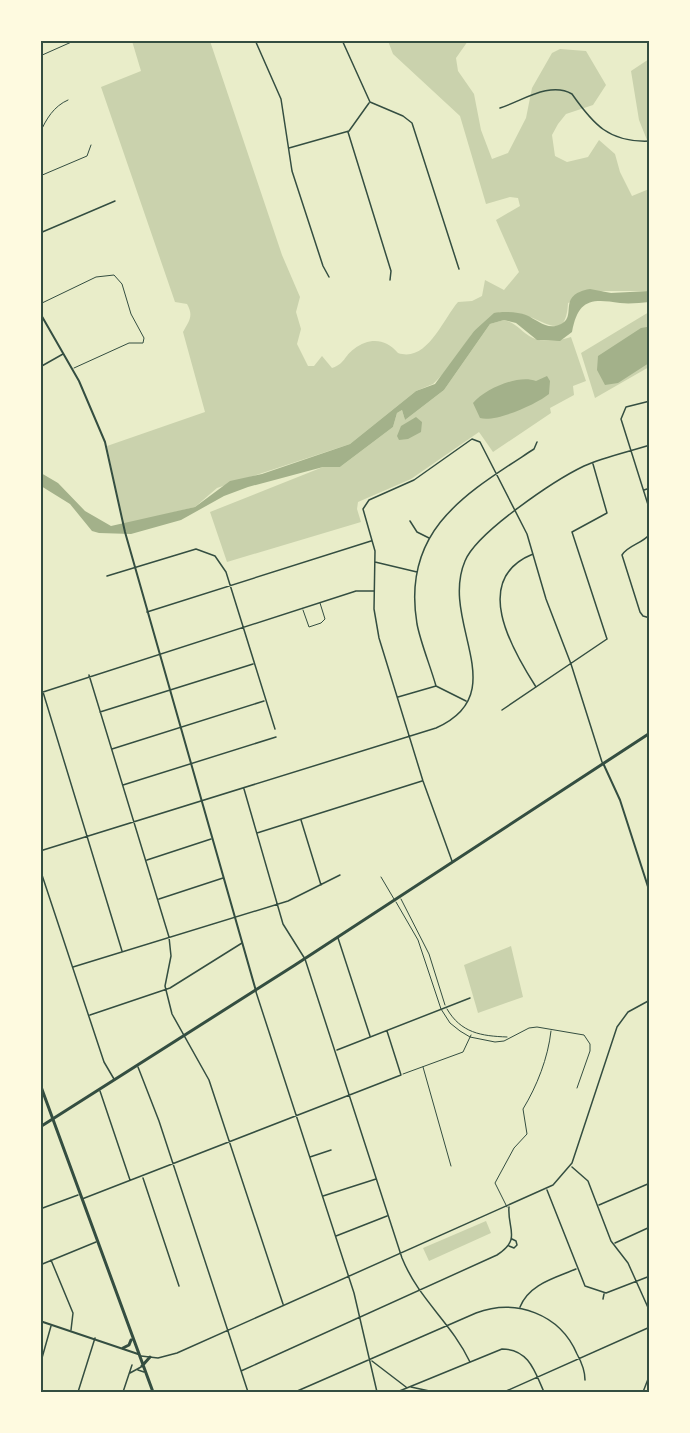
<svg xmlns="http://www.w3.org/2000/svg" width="690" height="1433" viewBox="0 0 690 1433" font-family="Spectral,serif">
  <rect width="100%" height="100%" fill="#e9edc9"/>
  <path fill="#cad2ad" d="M132,41H210L282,255L300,297L296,312L301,329L297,344L308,366H314L322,356L332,368C345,364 344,356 354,349C370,337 386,339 398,353C427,363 443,319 458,302L472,301L482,296L485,280L504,290L519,272L496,220L520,206L518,198L510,197L486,204L460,116L393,54L388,41H468L456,58L458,71L474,94L481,130L492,159L508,153L526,118L532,88L552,53L560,49L586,51L606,85L593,105L566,114L558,124L552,135L555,156L567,162L588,157L599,140L615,154L620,172L632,196L649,189V291H603L568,303C566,342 546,321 524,315C517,313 508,313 500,312L474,331L448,369L433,384L416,391L350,444L217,488L195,507L123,525L107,446L205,412L183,332C189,321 194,316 187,304L175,302L101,87L141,71Z
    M649,59V145L639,120L631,71Z
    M649,312V367L595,398L581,353Z
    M504,320C517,323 521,332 533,338C543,343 560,341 571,337L586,381L573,386L574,395L550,408L551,413L493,452L479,432L411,479L358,502L357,509L361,522L227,562L210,512L323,467H340L393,427L397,413L402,410L405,420L444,390L490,324Z
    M511,946L523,997L478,1013L464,965Z
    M486,1221L491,1233L429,1261L423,1248Z"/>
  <path fill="#a3b18a" d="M590,289L611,293L649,291V302C640,303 629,304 620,303C590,298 578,300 572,332L560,341L537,340L516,323L504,320L490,324L444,390L405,420L402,410L397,413L393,427L340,467H323L248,487L224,496L181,520L131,534L99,533L92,531L70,504L41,486V473L58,483L85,511L111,526L195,507L230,481L262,474L350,444L416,391L435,384L474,331L494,313C503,311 518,312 526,315C538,320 547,331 561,324C578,316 556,295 590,289Z
    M647,327L649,331V363L618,383L605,385L597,370L598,356L641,328Z
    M547,376L550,381L549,394C537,404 495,423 480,418L473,403C485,389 518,374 536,381Z
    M416,417L422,422L421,432L408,439L399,440L397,436L401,426Z"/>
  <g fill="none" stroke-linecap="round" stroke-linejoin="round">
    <path stroke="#344e41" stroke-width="1" d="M40,56L76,40
      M40,133C46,119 54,106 68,100
      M40,176L87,156L91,145
      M40,304L96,277L114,275L122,284L131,314L144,338L143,343H129L74,368
      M303,610L309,627L321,623L325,619L320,603
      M381,877L394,899
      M401,899L429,954L445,1005
      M396,902L418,940L441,1009L450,1023L460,1031L470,1037L495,1042L504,1041L529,1028L537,1027L584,1035L590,1044V1051L577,1088
      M447,1009C461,1033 481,1036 507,1037
      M423,1067L451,1166
      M403,1074L463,1052L471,1035
      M507,1207L495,1183L514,1148L527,1134L523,1109C537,1086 548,1058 551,1031"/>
    <path stroke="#344e41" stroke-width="1.5" d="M255,40L281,99L292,171L323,266L329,277
      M342,40L370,102L403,116L412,123L459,269
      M500,108C522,101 550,81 572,94C593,124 609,143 650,141
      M348,132L391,271L390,280
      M289,148L349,131L369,103
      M40,233L115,201
      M40,367L63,354
      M650,401L626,407L621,419L650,511
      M644,490L650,488
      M410,521L417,532L429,538
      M572,532L607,639
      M572,532L607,513L593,464
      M650,534C642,544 628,545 622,555L640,612L643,616L650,618
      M533,554C471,579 511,648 536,687
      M375,562L417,572
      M107,576L196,549L215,556L226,572L275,729
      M147,612L371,541
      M89,675L169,937L171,956L165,986L172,1014L209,1080L283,1304
      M436,686C430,665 421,644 417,624C401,529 467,493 534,449L537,442
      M43,692L122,951
      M40,693L356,591H374
      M398,697L436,686L466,701
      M502,710L607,639
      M100,712L253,664
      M112,749L264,701
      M123,785L276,737
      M244,789L283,924L305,959L402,1258C419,1300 451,1322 470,1362
      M301,820L321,885
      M257,833L422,781
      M40,851L436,728C515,693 439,622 465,561C477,532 555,480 584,466C605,457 628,452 650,445
      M147,860L211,839
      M452,861L423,781L379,638L374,609L375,551L363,509L369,500L414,480L472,439L480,442L527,534L546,599L571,664L602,762
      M40,869L104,1062L114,1079
      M159,899L223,878
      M338,938L370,1036
      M73,967L288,901L340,875
      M256,992L354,1293L377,1392
      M90,1015L170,988L242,943
      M337,1050L470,998
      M138,1067L159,1121L248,1392
      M100,1091L130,1180
      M310,1157L331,1150
      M572,1167L588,1181L611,1241L628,1263L650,1312
      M143,1178L179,1286
      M547,1190L585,1286L606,1293L650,1276
      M323,1196L376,1179
      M82,1199L401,1075L387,1031
      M599,1205L650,1183
      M40,1209L78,1195
      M336,1236L387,1216
      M615,1243L650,1227
      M509,1246L514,1248L517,1245L516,1241L512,1239
      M51,1260L73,1313L71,1330
      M40,1265L96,1242
      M603,1299L604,1294
      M520,1307C529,1284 555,1278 576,1269
      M141,1356L158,1358L177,1353L553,1185L572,1163L617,1027L628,1012L650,1000
      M372,1361L406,1387
      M40,1365L51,1326
      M138,1370L144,1372
      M241,1371L497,1255C522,1239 507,1229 509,1207
      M130,1373L141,1367
      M411,1387L434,1392
      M78,1392L95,1338
      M123,1392L132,1365
      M295,1392L476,1313C516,1298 560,1314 577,1354C582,1363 585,1370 585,1380
      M397,1392L502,1349C529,1349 535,1372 544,1392
      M504,1392L650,1327
      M643,1392L650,1374"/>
    <path stroke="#344e41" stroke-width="2" d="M40,313L79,381L105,442L125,532L256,991
      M603,763L620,800L650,893
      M40,1321L138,1354"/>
    <path stroke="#344e41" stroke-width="3" d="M40,1084L153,1392
      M123,1348L129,1345L131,1340
      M142,1366L150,1357"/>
    <path stroke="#344e41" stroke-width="3" d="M40,1127L295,965L650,733"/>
  </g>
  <rect width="690" height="1433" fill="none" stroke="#fefae0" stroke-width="84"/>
  <rect x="42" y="42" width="606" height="1349" fill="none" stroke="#344e41" stroke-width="2"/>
</svg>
